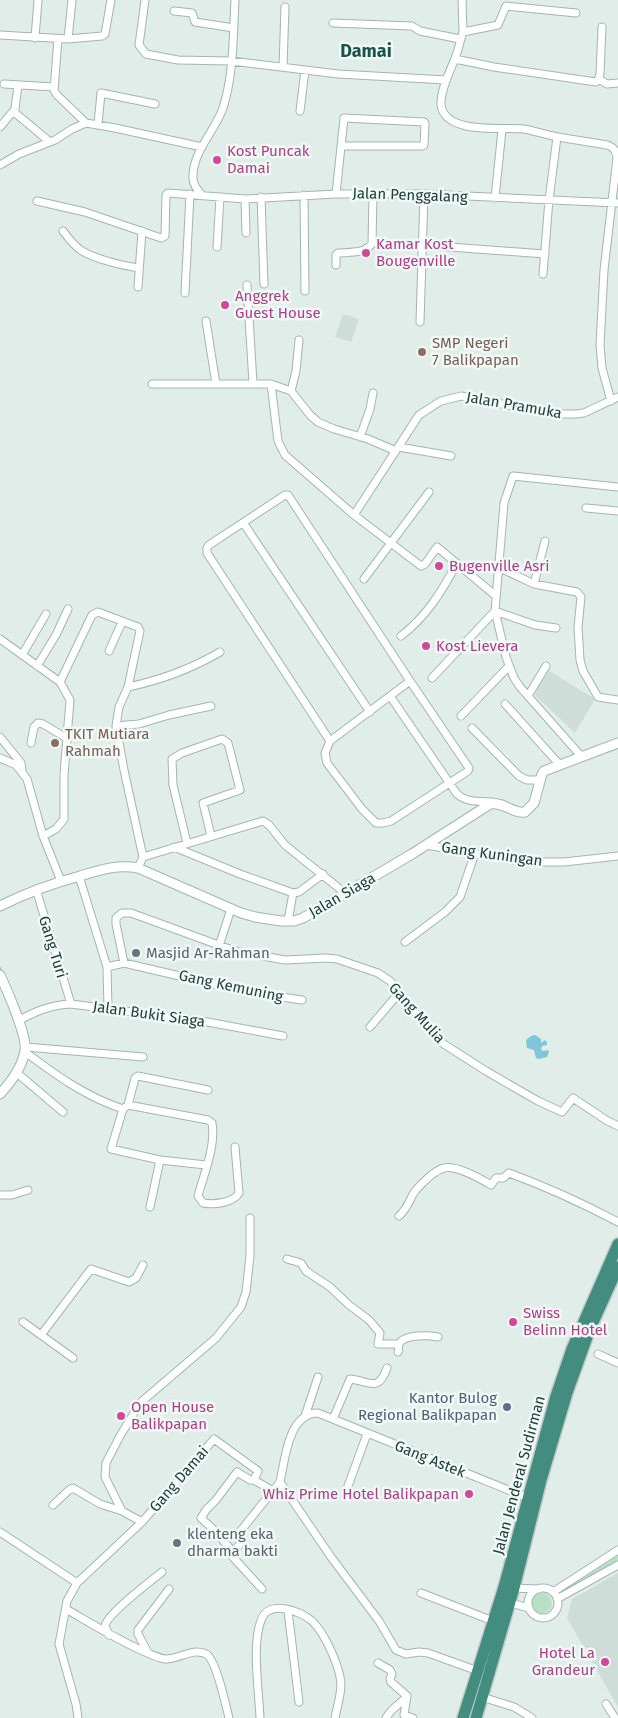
<svg xmlns="http://www.w3.org/2000/svg" width="618" height="1718" viewBox="0 0 618 1718" font-family="'Fira Sans',sans-serif">
  <rect width="100%" height="100%" fill="#e0ede8"/>
  <path fill="#ceddd7" d="M343,314L359,319L351,342L335,337Z
    M546,669L595,699L575,733L535,695Z
    M618,1573V1707L567,1618L572,1599Z"/>
  <path fill="#b6e1c5" d="M618,1553V1561L562,1594H558L557,1592Z
    M532 1603a10 10 0 1 1 20 0a10 10 0 1 1-20 0Z"/>
  <path fill="#81c5d9" d="M535,1035L541,1039V1043L545,1040L547,1042V1045L542,1046L541,1049L543,1051L548,1050L549,1052L547,1057L539,1059L536,1058L534,1050L527,1048L526,1040L531,1036Z"/>
  <g fill="none" stroke-linecap="round" stroke-linejoin="round">
    <path stroke="#81c5d9" stroke-width="2" d="M0,968L2,973"/>
    <g stroke="#a2b6b0" stroke-width="9">
      <path id="minor" d="M145,0L139,45L146,54L178,60L231,61L338,74L446,80
        M462,0L463,32
        M174,11L192,13L195,22L234,28
        M576,13L506,6L498,25L463,32C460,41 458,52 454,61C449,73 440,92 441,105C445,135 503,127 524,129C535,131 546,135 558,137C574,140 591,142 607,145C614,147 616,151 617,158L604,270L600,345L602,368L611,401
        M333,23L412,26L420,31L460,39
        M0,35L68,39L102,36L105,34L111,0
        M35,38L38,0
        M58,39L54,90L57,95L86,123
        M68,39L72,0
        M455,59L494,67L596,82L598,80L600,74L602,27
        M283,67L285,7
        M599,79L607,84L618,83
        M4,84L54,87
        M300,111L305,70
        M14,112L50,142
        M98,124L101,93L155,104
        M0,127L15,109L18,85
        M0,165L19,154L55,140L72,129L86,123L115,128L202,147
        M336,194L344,118L424,122L425,123L424,145L422,146H342
        M202,195C196,189 192,183 193,175C194,150 215,131 223,108C234,73 233,36 235,0
        M304,195L305,291
        M261,197L264,284
        M495,198L502,130
        M245,199L246,233
        M37,201L85,212L161,238L165,236L166,195L168,193L245,199L336,194H424L618,203
        M63,231C69,239 74,246 82,251C95,259 124,266 139,268
        M423,245L545,254
        M217,247L220,197
        M336,265V255L338,253C350,252 363,254 372,244L373,194
        M543,274L549,200L557,137
        M247,285L253,383
        M138,287L142,231
        M185,293L190,194
        M206,321L216,384
        M420,322L424,194
        M152,384H271L291,391L310,415L318,422L334,429L368,439L396,451
        M271,384L278,441L285,455L354,515L419,415L441,401L461,396L552,414H576L584,413L618,397
        M291,391L296,371L299,340
        M360,437L370,409L373,393
        M399,447L451,456
        M586,508L618,511
        M354,515L421,566L425,564L437,547L496,596
        M244,524L370,712
        M498,567L534,584L577,592L581,597L578,627L580,660L583,671L598,697L618,700
        M364,579L429,492
        M534,584L545,541
        M401,636C427,616 442,591 457,563
        M0,639L60,682
        M109,651L122,622
        M22,655L46,614
        M37,666L56,635L68,609
        M432,678L495,611L535,625L556,628
        M128,687C161,680 191,669 220,652
        M390,696L457,794C467,803 481,801 493,802
        M528,696L546,666
        M505,704L560,765
        M461,716L509,666
        M116,726L139,724L169,715L211,706
        M472,728L519,776L527,780H540
        M0,737L21,763L22,771
        M330,741L207,553V548L209,545L285,495H288L410,681L469,768L468,771L391,821L383,823H376L362,809L327,763L325,753L330,741L410,681
        M31,743L34,727L38,723L43,724L68,739
        M581,756L520,687L514,678L506,657L495,611L504,503L513,476L618,487
        M0,758L16,765L27,779L43,836L61,881
        M43,836L56,829L64,819V775L70,700L60,682L92,615L98,612L138,627L140,631L128,687L119,707L116,726L124,770L143,857
        M187,843L173,785L172,759L182,753L222,739L228,743L240,790L203,803L211,836
        M426,845L525,862H564L618,856
        M174,847L240,874L293,893L299,892L323,874
        M138,868L143,857L263,821L269,825L285,845L345,893
        M79,876L107,967L108,1009
        M36,889L71,1004
        M288,921L293,893
        M405,942L445,912L460,897L475,853
        M219,946L231,909
        M124,963L116,924V918L122,913H131L235,951L285,960L326,958L337,959L378,973L390,981L430,1031L439,1041L486,1071L538,1101L562,1112L573,1098L606,1120L618,1126
        M107,967L124,963L248,992L302,1000
        M18,1021C36,1011 51,1005 71,1004L202,1021L283,1036
        M370,1027L399,993
        M26,1047L143,1057
        M25,1052C56,1075 86,1097 123,1109L128,1105L208,1120L212,1123C216,1147 204,1173 198,1196L203,1203C214,1205 233,1203 239,1193L235,1147
        M17,1073L63,1112
        M128,1105L135,1078L138,1076L208,1090
        M123,1109L111,1149L160,1160L206,1165
        M0,1195H12L28,1190
        M150,1207L160,1160
        M399,1216C410,1206 408,1200 416,1190C422,1183 435,1170 444,1168C456,1165 481,1179 491,1185L496,1178H503L509,1173C547,1187 582,1203 618,1222
        M287,1259L301,1263L306,1271L330,1287L349,1305L369,1320L380,1333L378,1344H399
        M23,1322L73,1358
        M41,1335L91,1269L129,1282L136,1278L143,1265
        M398,1352C399,1349 398,1347 399,1344C404,1334 429,1335 438,1337
        M598,1354L618,1363
        M305,1416L318,1377
        M333,1419L350,1379C370,1381 378,1393 387,1368
        M348,1486L367,1434
        M53,1505L69,1490L73,1488L100,1504L122,1511
        M142,1522L122,1511L105,1477L106,1463L120,1436L140,1403L216,1338L241,1307L246,1292L250,1256V1218
        M0,1532L77,1583
        M233,1552L215,1531L201,1518L206,1510L216,1500L237,1472L250,1480H254
        M510,1588L539,1589
        M528 1603a15 15 0 1 1 30 0a15 15 0 1 1-30 0Z
        M262,1589L231,1555L243,1540L238,1534L280,1482
        M553,1592L618,1550
        M421,1593L493,1621
        M557,1599L618,1565
        M507,1602L529,1608
        M66,1609C92,1624 116,1639 143,1651C150,1654 158,1658 165,1659C178,1660 193,1647 206,1654C216,1659 226,1706 229,1718
        M288,1611L299,1702
        M109,1635L105,1626C107,1614 151,1581 162,1572
        M148,1653L138,1634V1630L169,1589
        M378,1663L390,1670L392,1674L390,1679L391,1682L407,1696
        M478,1671L428,1653L419,1652L406,1654L396,1650L379,1621L331,1557L280,1482C285,1460 288,1413 318,1413L528,1498
        M482,1697L514,1707L532,1718
        M606,1704L615,1718
        M78,1718L76,1704L59,1644L67,1601L77,1583L142,1522L214,1439L258,1471L254,1480L273,1491
        M260,1718C259,1691 251,1642 262,1618C270,1600 301,1611 312,1621C325,1633 340,1667 341,1684C341,1695 337,1707 335,1718
        M386,1718C393,1706 399,1706 407,1696L404,1715L413,1718"/>
    </g>
    <g stroke="#a2b6b0" stroke-width="11">
      <path id="tertiary" d="M0,906C28,892 50,884 80,876C100,870 117,864 138,868L241,913L255,917L281,921H294L303,918L412,854L490,804C503,801 513,814 525,812L534,803L542,774L544,771L618,743
        M0,975C7,990 27,1035 25,1050C23,1066 11,1082 0,1094"/>
    </g>
    <g stroke="#c0cac8" stroke-width="14">
      <path id="trunk" d="M463,1718L504,1587L556,1396L572,1349L618,1244
        M476,1718L514,1588L541,1480L567,1393L590,1329L618,1267"/>
    </g>
    <use href="#minor" stroke="#fff" stroke-width="7"/>
    <use href="#tertiary" stroke="#fff" stroke-width="9"/>
    <use href="#trunk" stroke="#438c80" stroke-width="11"/>
  </g>
  <g fill="#d1479c" stroke="#f1f9f6" stroke-width="2">
    <circle cx="217" cy="160" r="5"/>
    <circle cx="366" cy="253" r="5"/>
    <circle cx="225" cy="305" r="5"/>
    <circle cx="439" cy="566" r="5"/>
    <circle cx="426" cy="646" r="5"/>
    <circle cx="513" cy="1322" r="5"/>
    <circle cx="121" cy="1416" r="5"/>
    <circle cx="469" cy="1494" r="5"/>
    <circle cx="605" cy="1662" r="5"/>
  </g>
  <g fill="#8d6e63" stroke="#f1f9f6" stroke-width="2">
    <circle cx="422" cy="352" r="5"/>
    <circle cx="55" cy="743" r="5"/>
  </g>
  <g fill="#6b7280" stroke="#f1f9f6" stroke-width="2">
    <circle cx="136" cy="953" r="5"/>
    <circle cx="177" cy="1543" r="5"/>
  </g>
  <circle fill="#5c6f8a" stroke="#f1f9f6" stroke-width="2" cx="507" cy="1407" r="5"/>
  <g text-anchor="middle" dominant-baseline="central" stroke-width="5" stroke-linejoin="round" paint-order="stroke">
    <g font-size="15" fill="#b23c85" stroke="#f1f9f6" text-anchor="start">
      <text x="227" y="151">Kost Puncak<tspan x="227" dy="17">Damai</tspan></text>
      <text x="376" y="244">Kamar Kost<tspan x="376" dy="17">Bougenville</tspan></text>
      <text x="235" y="296">Anggrek<tspan x="235" dy="17">Guest House</tspan></text>
      <text x="449" y="566">Bugenville Asri</text>
      <text x="436" y="646">Kost Lievera</text>
      <text x="523" y="1313">Swiss<tspan x="523" dy="17">Belinn Hotel</tspan></text>
      <text x="131" y="1407">Open House<tspan x="131" dy="17">Balikpapan</tspan></text>
      <text x="459" y="1494" text-anchor="end">Whiz Prime Hotel Balikpapan</text>
      <text x="595" y="1653" text-anchor="end">Hotel La<tspan x="595" dy="17">Grandeur</tspan></text>
    </g>
    <g font-size="15" fill="#1f4039" stroke="#f1f9f6">
      <text transform="translate(410 195) rotate(2)">Jalan Penggalang</text>
      <text transform="translate(514 405) rotate(10)">Jalan Pramuka</text>
      <text transform="translate(492 854) rotate(8)">Gang Kuningan</text>
      <text transform="translate(342 895) rotate(-30)">Jalan Siaga</text>
      <text transform="translate(53 947) rotate(73)">Gang Turi</text>
      <text transform="translate(231 986) rotate(12)">Gang Kemuning</text>
      <text transform="translate(417 1013) rotate(48)">Gang Mulia</text>
      <text transform="translate(149 1014) rotate(8)">Jalan Bukit Siaga</text>
      <text transform="translate(430 1459) rotate(22)">Gang Astek</text>
      <text transform="translate(519 1475) rotate(-75)">Jalan Jenderal Sudirman</text>
      <text transform="translate(179 1479) rotate(-49)">Gang Damai</text>
    </g>
    <g font-size="15" fill="#785e54" stroke="#f1f9f6" text-anchor="start">
      <text x="432" y="343">SMP Negeri<tspan x="432" dy="17">7 Balikpapan</tspan></text>
      <text x="65" y="734">TKIT Mutiara<tspan x="65" dy="17">Rahmah</tspan></text>
    </g>
    <g font-size="15" fill="#5b616d" stroke="#f1f9f6" text-anchor="start">
      <text x="146" y="953">Masjid Ar-Rahman</text>
      <text x="187" y="1534">klenteng eka<tspan x="187" dy="17">dharma bakti</tspan></text>
    </g>
    <g font-size="15" fill="#4e5e75" stroke="#f1f9f6" text-anchor="end">
      <text x="497" y="1398">Kantor Bulog<tspan x="497" dy="17">Regional Balikpapan</tspan></text>
    </g>
    <g font-size="18" font-weight="bold" fill="#18544a" stroke="#f1f9f6">
      <text x="366" y="51">Damai</text>
    </g>
  </g>
</svg>
